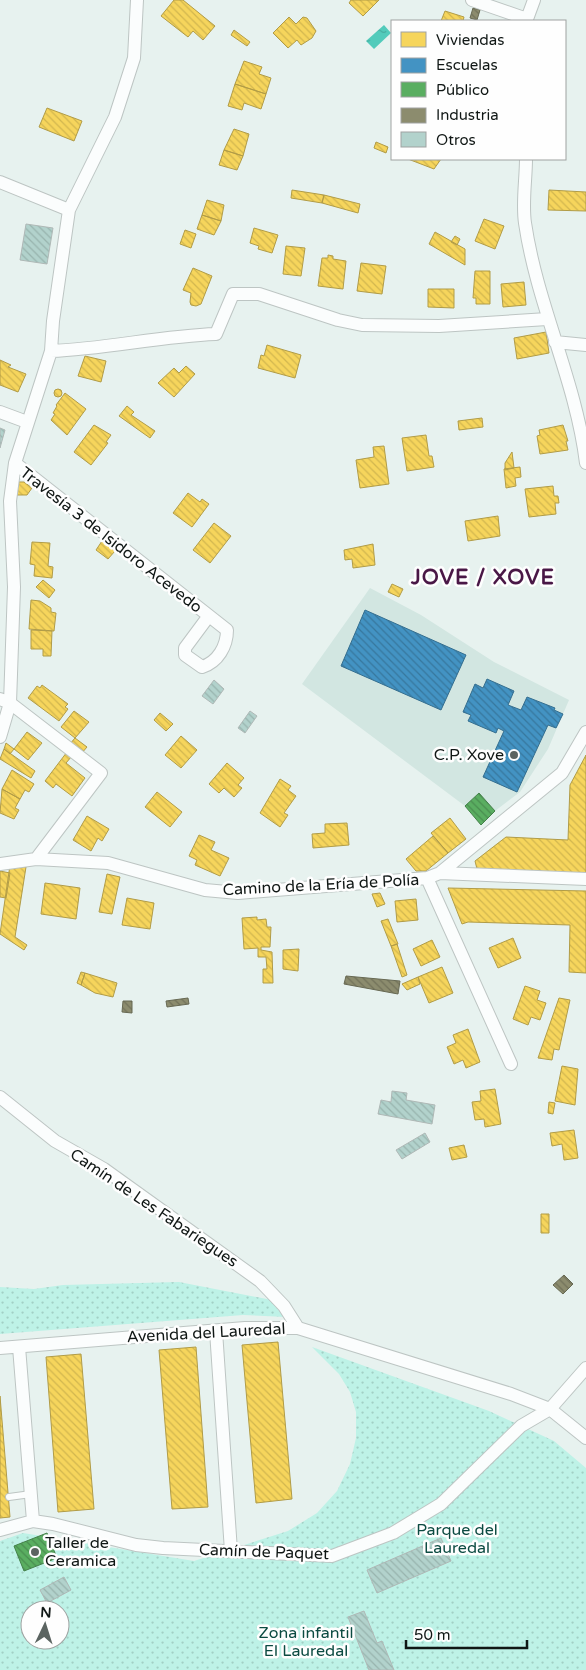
<svg xmlns="http://www.w3.org/2000/svg" width="586" height="1670" viewBox="0 0 586 1670" font-family="'Varela Round',sans-serif">
  <defs>
    <pattern id="grass-dots" width="8" height="8" patternUnits="userSpaceOnUse" patternTransform="scale(1.25)"><rect width="8" height="8" fill="#bef2e7"/><path d="M2 2h.1M6 6h.1" fill="none" stroke="#a2cfc5" stroke-width="1.8" stroke-linecap="round"/></pattern>
    <pattern id="water-ripples" width="26" height="14" patternUnits="userSpaceOnUse" patternTransform="scale(1.25)"><rect width="26" height="14" fill="#52cbbb"/><path d="M2 4q2-2 4 0t4 0M15 11q2-2 4 0t4 0" fill="none" stroke="#46aea0"/></pattern>
    <pattern id="homes-back-hatch" width="6" height="6" patternUnits="userSpaceOnUse" patternTransform="scale(1.25)"><rect width="6" height="6" fill="#f6d55c"/><path d="M-1 5l2 2M0 0l6 6M5-1l2 2" fill="none" stroke="#d2b64f"/></pattern>
    <pattern id="schools-back-hatch" width="6" height="6" patternUnits="userSpaceOnUse" patternTransform="scale(1.25)"><rect width="6" height="6" fill="#4393c3"/><path d="M-1 5l2 2M0 0l6 6M5-1l2 2" fill="none" stroke="#37779d"/></pattern>
    <pattern id="public-back-hatch" width="6" height="6" patternUnits="userSpaceOnUse" patternTransform="scale(1.25)"><rect width="6" height="6" fill="#5aae61"/><path d="M-1 5l2 2M0 0l6 6M5-1l2 2" fill="none" stroke="#498d4f"/></pattern>
    <pattern id="industry-back-hatch" width="6" height="6" patternUnits="userSpaceOnUse" patternTransform="scale(1.25)"><rect width="6" height="6" fill="#8c8c6e"/><path d="M-1 5l2 2M0 0l6 6M5-1l2 2" fill="none" stroke="#717159"/></pattern>
    <pattern id="building-back-hatch" width="6" height="6" patternUnits="userSpaceOnUse" patternTransform="scale(1.25)"><rect width="6" height="6" fill="#b2d2cc"/><path d="M-1 5l2 2M0 0l6 6M5-1l2 2" fill="none" stroke="#98b4ae"/></pattern>
  </defs>
  <rect width="100%" height="100%" fill="#e7f2ef"/>
  <path fill="#d2e6e1" d="M370,588L421,615L494,662L569,700L548,749L520,792L495,811L479,793L465,806L302,684Z"/>
  <path fill="url(#grass-dots)" fill-rule="evenodd" d="M179,1282L272,1300L286,1317L243,1315L0,1334V1287L34,1289L63,1285Z
    M312,1347L489,1411L554,1441L586,1468V1670H0V1541L23,1533L194,1561L288,1531L317,1513L337,1491L350,1464L356,1438V1412L350,1392L339,1374ZM30,1610H60V1640H30Z"/>
  <path fill="url(#water-ripples)" d="M384,25L391,33L374,49L366,41Z"/>
  <path fill="url(#homes-back-hatch)" stroke="#b19c47" d="M174,0H183L215,26L203,40L193,31L188,37L161,16Z
    M351,0H379L363,16L349,3Z
    M445,11L464,17L463,21H441Z
    M289,17L296,24L303,17L307,18L316,31L312,38L301,45L297,40L288,48L273,33Z
    M234,30L250,42L247,46L231,35Z
    M244,61L262,67L259,74L271,78L266,94L235,84Z
    M235,84L266,94L261,109L244,103L242,110L228,106Z
    M47,108L82,121L74,141L39,127Z
    M234,129L249,134L243,156L224,150Z
    M376,142L388,147L386,153L374,148Z
    M224,150L243,156L237,170L219,165Z
    M408,159H441L434,169Z
    M292,190L324,195L322,203L291,198Z
    M549,190L586,192V211L548,210Z
    M324,195L360,204L358,213L322,203Z
    M207,200L224,205L221,221L202,215Z
    M202,215L221,221L214,235L197,229Z
    M484,219L504,226L495,249L475,241Z
    M254,228L278,235L272,253L258,249L259,246L250,243Z
    M185,230L196,234L191,248L180,244Z
    M435,232L465,249V265L429,244Z
    M455,236L460,239L457,245L451,242Z
    M286,246L305,248L301,276L283,274Z
    M328,255L333,256V259L346,261L343,289L318,286L322,258H328Z
    M361,263L386,266L382,294L357,291Z
    M193,268L212,276L201,304L196,306L191,305L190,302L191,293L183,290Z
    M475,271H490V304H476V298H473Z
    M524,282L526,305L503,307L501,284Z
    M428,289H454V308L428,307Z
    M546,332L549,353L517,359L514,338Z
    M267,345L301,355L295,378L258,368L261,355L264,356Z
    M85,356L106,361L101,382L78,376Z
    M0,360L11,365L8,367L26,374L18,392L0,385Z
    M186,366L195,374L174,397L158,383L174,368L179,373Z
    M54 393a4 4 0 1 1 8 0a4 4 0 1 1-8 0Z
    M65,393L86,409L67,435L51,420L55,414L53,413L57,406L56,405Z
    M127,406L134,412L131,415L155,431L150,438L119,416Z
    M482,418L483,427L459,430L458,421Z
    M94,425L111,435L106,442L108,443L91,465L74,452Z
    M563,425L568,441H566L568,450L540,454L537,436L540,435L539,430Z
    M426,435L429,456H432L434,467L407,471L402,438Z
    M384,446L389,484L360,488L356,460L374,457L373,447Z
    M512,452L514,468L505,470V463Z
    M520,467L521,477L515,478L516,486L506,488L504,469Z
    M17,482H24L32,488L27,495H16Z
    M553,486L554,496H558L559,503H555L556,514L529,517L525,489Z
    M188,493L200,502L202,499L209,504L192,527L173,513Z
    M498,516L500,536L468,541L465,521Z
    M214,523L231,536L210,563L193,550Z
    M102,541L115,551L108,559L96,550Z
    M32,542L50,543L48,566L53,567L52,578L34,576L35,565L30,564Z
    M373,544L375,565L353,568L352,559L345,560L344,550Z
    M43,580L55,590L49,598L36,587Z
    M392,584L403,589L399,597L388,592Z
    M31,600L40,601L51,608V612L56,613L54,631L29,629Z
    M31,630L52,631L51,656H43V649H31Z
    M42,685L68,704L65,707L68,709L59,721L28,698L37,686L40,688Z
    M74,711L89,722L75,738L87,747L81,754L69,745L75,738L61,727Z
    M160,713L173,724L166,731L154,720Z
    M27,732L42,743L28,760L14,749Z
    M181,736L197,750L181,768L165,755Z
    M6,743L14,749L10,754L4,749Z
    M4,749L35,771L31,778L0,759Z
    M67,752L72,756L66,763L85,778L72,796L56,784L53,788L45,781Z
    M586,755V874L477,869L475,861L506,837L568,840L570,785Z
    M227,763L244,778L238,785L242,788L234,797L224,788L219,793L209,784Z
    M12,770L34,784L29,792L25,790L20,799L2,789Z
    M280,779L291,786L288,790L296,796L284,813L288,815L280,827L260,813Z
    M2,789L20,799L15,808L19,810L14,819L0,813Z
    M157,792L182,812L170,827L145,807Z
    M87,816L109,829L102,841L98,838L91,851L73,840Z
    M450,818L466,839L448,853L431,833Z
    M347,823L349,845L313,848L312,834L325,833V824Z
    M199,835L215,842L211,850L229,858L220,876L195,865L197,860L189,856Z
    M433,836L448,853L426,871H416L406,859Z
    M10,865L26,867L15,937L27,945L24,950L0,934Z
    M0,871L10,873L6,898L0,897Z
    M107,874L120,877L112,914L99,912Z
    M45,883L80,888L76,919L41,914Z
    M448,888L586,891V973L569,972L570,925L468,922L462,924Z
    M380,893L385,904L377,907L372,894Z
    M127,898L154,903L150,929L122,925Z
    M416,899L418,920L397,922L395,901Z
    M257,917V920L266,919L267,927H271L270,947H261V950L272,952L273,983H263V969H267L266,957H258V948L244,949L242,918Z
    M388,919L398,944L391,946L381,921Z
    M513,938L521,958L498,968L489,948Z
    M432,940L440,957L421,966L413,949Z
    M397,944L407,975L402,977L391,946Z
    M299,949L298,971L283,969V950Z
    M442,967L453,993L429,1003L418,977Z
    M81,972L85,973L81,985L77,983Z
    M85,973L117,983L113,997L95,993L81,985Z
    M418,977L420,984L407,990L402,984Z
    M525,986L540,991L537,1000L546,1003L540,1020L531,1017L528,1025L513,1019Z
    M559,998L570,1000L559,1050L554,1049L552,1060L538,1058Z
    M468,1029L480,1062L466,1068L463,1060L454,1064L447,1047L456,1043L453,1035Z
    M562,1066L578,1069L575,1105L555,1101Z
    M495,1089L501,1124L485,1127L484,1119L475,1120L472,1102L481,1101L480,1091Z
    M549,1102L555,1103L553,1114L548,1113Z
    M574,1130L578,1158L564,1160L562,1144L552,1146L550,1133Z
    M464,1145L467,1157L452,1160L449,1148Z
    M541,1214H549V1233H541Z
    M278,1342L292,1499L256,1503L242,1345Z
    M196,1347L208,1507L172,1509L159,1350Z
    M81,1354L94,1509L58,1512L46,1357Z
    M0,1396L10,1517L0,1518Z"/>
  <path fill="url(#schools-back-hatch)" stroke="#346e8f" d="M365,610L466,655L441,710L341,666Z
    M487,679L514,691L508,705L521,710L527,697L555,708L554,710L563,714L556,728L548,725L517,792L483,777L504,731L498,728L496,733L468,721L471,715L463,712L475,684L483,688Z"/>
  <path fill="url(#public-back-hatch)" stroke="#44814a" d="M479,793L495,811L481,825L465,806Z
    M47,1533L57,1558L24,1571L14,1546Z"/>
  <path fill="url(#industry-back-hatch)" stroke="#676953" d="M473,8L480,10L477,20L470,18Z
    M346,976L400,981L398,994L344,984Z
    M188,998L189,1004L167,1007L166,1001Z
    M123,1001H132V1013L122,1012Z
    M564,1275L573,1284L563,1294L553,1285Z"/>
  <path fill="url(#building-back-hatch)" stroke="#afb8b6" d="M26,224L53,228L47,264L20,260Z
    M0,428L5,430L0,448Z
    M214,680L224,689L213,704L202,696Z
    M250,711L257,716L245,733L238,728Z
    M392,1091L407,1093L406,1100L435,1105L432,1124L378,1114L381,1100L391,1102Z
    M425,1133L430,1142L402,1159L396,1150Z
    M441,1538L451,1561L377,1593L367,1570Z
    M64,1577L71,1590L47,1603L40,1590Z
    M364,1611L377,1643L382,1641L394,1670H369L348,1617Z"/>
  <g fill="none" stroke-linecap="round" stroke-linejoin="round">
    <g stroke="#bdc5c3" stroke-width="8">
      <path id="lane" d="M9,1497L31,1494"/>
    </g>
    <g stroke="#bdc5c3" stroke-width="14">
      <path id="street" d="M472,0L527,19V21
        M527,19L534,0
        M526,159C526,179 522,203 525,223C537,305 576,381 586,463
        M0,182L69,210
        M555,342L586,345
        M51,351C106,349 160,336 216,334L233,294H259L338,320L362,325L439,326L547,319
        M0,412L27,422
        M15,463L227,630C227,646 218,662 202,667L185,655V648L208,617
        M0,699L10,703L101,773L36,859
        M0,737L10,703L14,587L10,501L15,463L51,351L53,321L69,210L115,117L134,58L137,0
        M0,864L36,859L108,863L205,890L238,893L427,878L440,873L562,773L586,732
        M440,873L586,879
        M427,878L511,1064
        M0,1097L55,1141L104,1169L260,1281L284,1306L298,1328
        M216,1331L231,1551
        M19,1347L33,1521
        M0,1348L245,1328H298L511,1394L550,1409L586,1438
        M0,1530L33,1521L53,1524L136,1545L163,1548L332,1556L393,1533L441,1504L521,1426L550,1409L586,1368"/>
    </g>
    <use href="#lane" stroke="#fbfdfd" stroke-width="6"/>
    <use href="#street" stroke="#fbfdfd" stroke-width="12"/>
  </g>
  <g fill="#5b6461" stroke="#fefefe" stroke-width="2">
    <circle cx="514" cy="755" r="5"/>
    <circle cx="35" cy="1552" r="5"/>
  </g>
  <g text-anchor="middle" dominant-baseline="central" stroke-width="5" stroke-linejoin="round" paint-order="stroke">
    <g font-size="16" fill="#101715" stroke="#fefefe">
      <text transform="translate(111 540) rotate(38)">Travesía 3 de Isidoro Acevedo</text>
      <text transform="translate(321 885) rotate(-3)">Camino de la Ería de Polía</text>
      <text transform="translate(154 1208) rotate(34)">Camín de Les Fabariegues</text>
      <text transform="translate(206 1333) rotate(-3)">Avenida del Lauredal</text>
      <text transform="translate(264 1552) rotate(2)">Camín de Paquet</text>
    </g>
    <g font-size="16" fill="#101715" stroke="#fefefe" text-anchor="end">
      <text x="504" y="755">C.P. Xove</text>
      <text x="45" y="1543" text-anchor="start">Taller de<tspan x="45" dy="18">Ceramica</tspan></text>
    </g>
    <g font-size="16" fill="#0c4b42" stroke="#fefefe">
      <text x="457" y="1530">Parque del<tspan x="457" dy="18">Lauredal</tspan></text>
      <text x="306" y="1633">Zona infantil<tspan x="306" dy="18">El Lauredal</tspan></text>
    </g>
    <g font-size="21" font-weight="bold" letter-spacing="1" fill="#491746" stroke="#fefefe">
      <text x="483" y="577">JOVE / XOVE</text>
    </g>
  </g>
  <rect x="391" y="20" width="175" height="140" fill="#fefefe" stroke="#9fa2a1"/>
  <rect x="401" y="32" width="25" height="15" fill="#f6d55c" stroke="#9fa2a1"/>
  <text x="436" y="45" font-size="15" fill="#101715">Viviendas</text>
  <rect x="401" y="58" width="25" height="15" fill="#4393c3" stroke="#9fa2a1"/>
  <text x="436" y="70" font-size="15" fill="#101715">Escuelas</text>
  <rect x="401" y="82" width="25" height="15" fill="#5aae61" stroke="#9fa2a1"/>
  <text x="436" y="95" font-size="15" fill="#101715">Público</text>
  <rect x="401" y="108" width="25" height="15" fill="#8c8c6e" stroke="#9fa2a1"/>
  <text x="436" y="120" font-size="15" fill="#101715">Industria</text>
  <rect x="401" y="132" width="25" height="15" fill="#b2d2cc" stroke="#9fa2a1"/>
  <text x="436" y="145" font-size="15" fill="#101715">Otros</text>
  <g transform="translate(45 1625) rotate(4)"><circle r="24" fill="#fefefe" stroke="#9fa2a1"/>
  <path d="M0-4L9 19L0 12L-9 19Z" fill="#5b6461"/>
  <text y="-8" font-size="14" font-weight="bold" text-anchor="middle" fill="#101715">N</text>
  </g>
  <path d="M406 1640v8h121v-8" fill="none" stroke="#101715" stroke-width="2.5"/>
  <text x="414" y="1640" font-size="15" fill="#101715" stroke="#fefefe" stroke-width="4" paint-order="stroke">50 m</text>
</svg>
